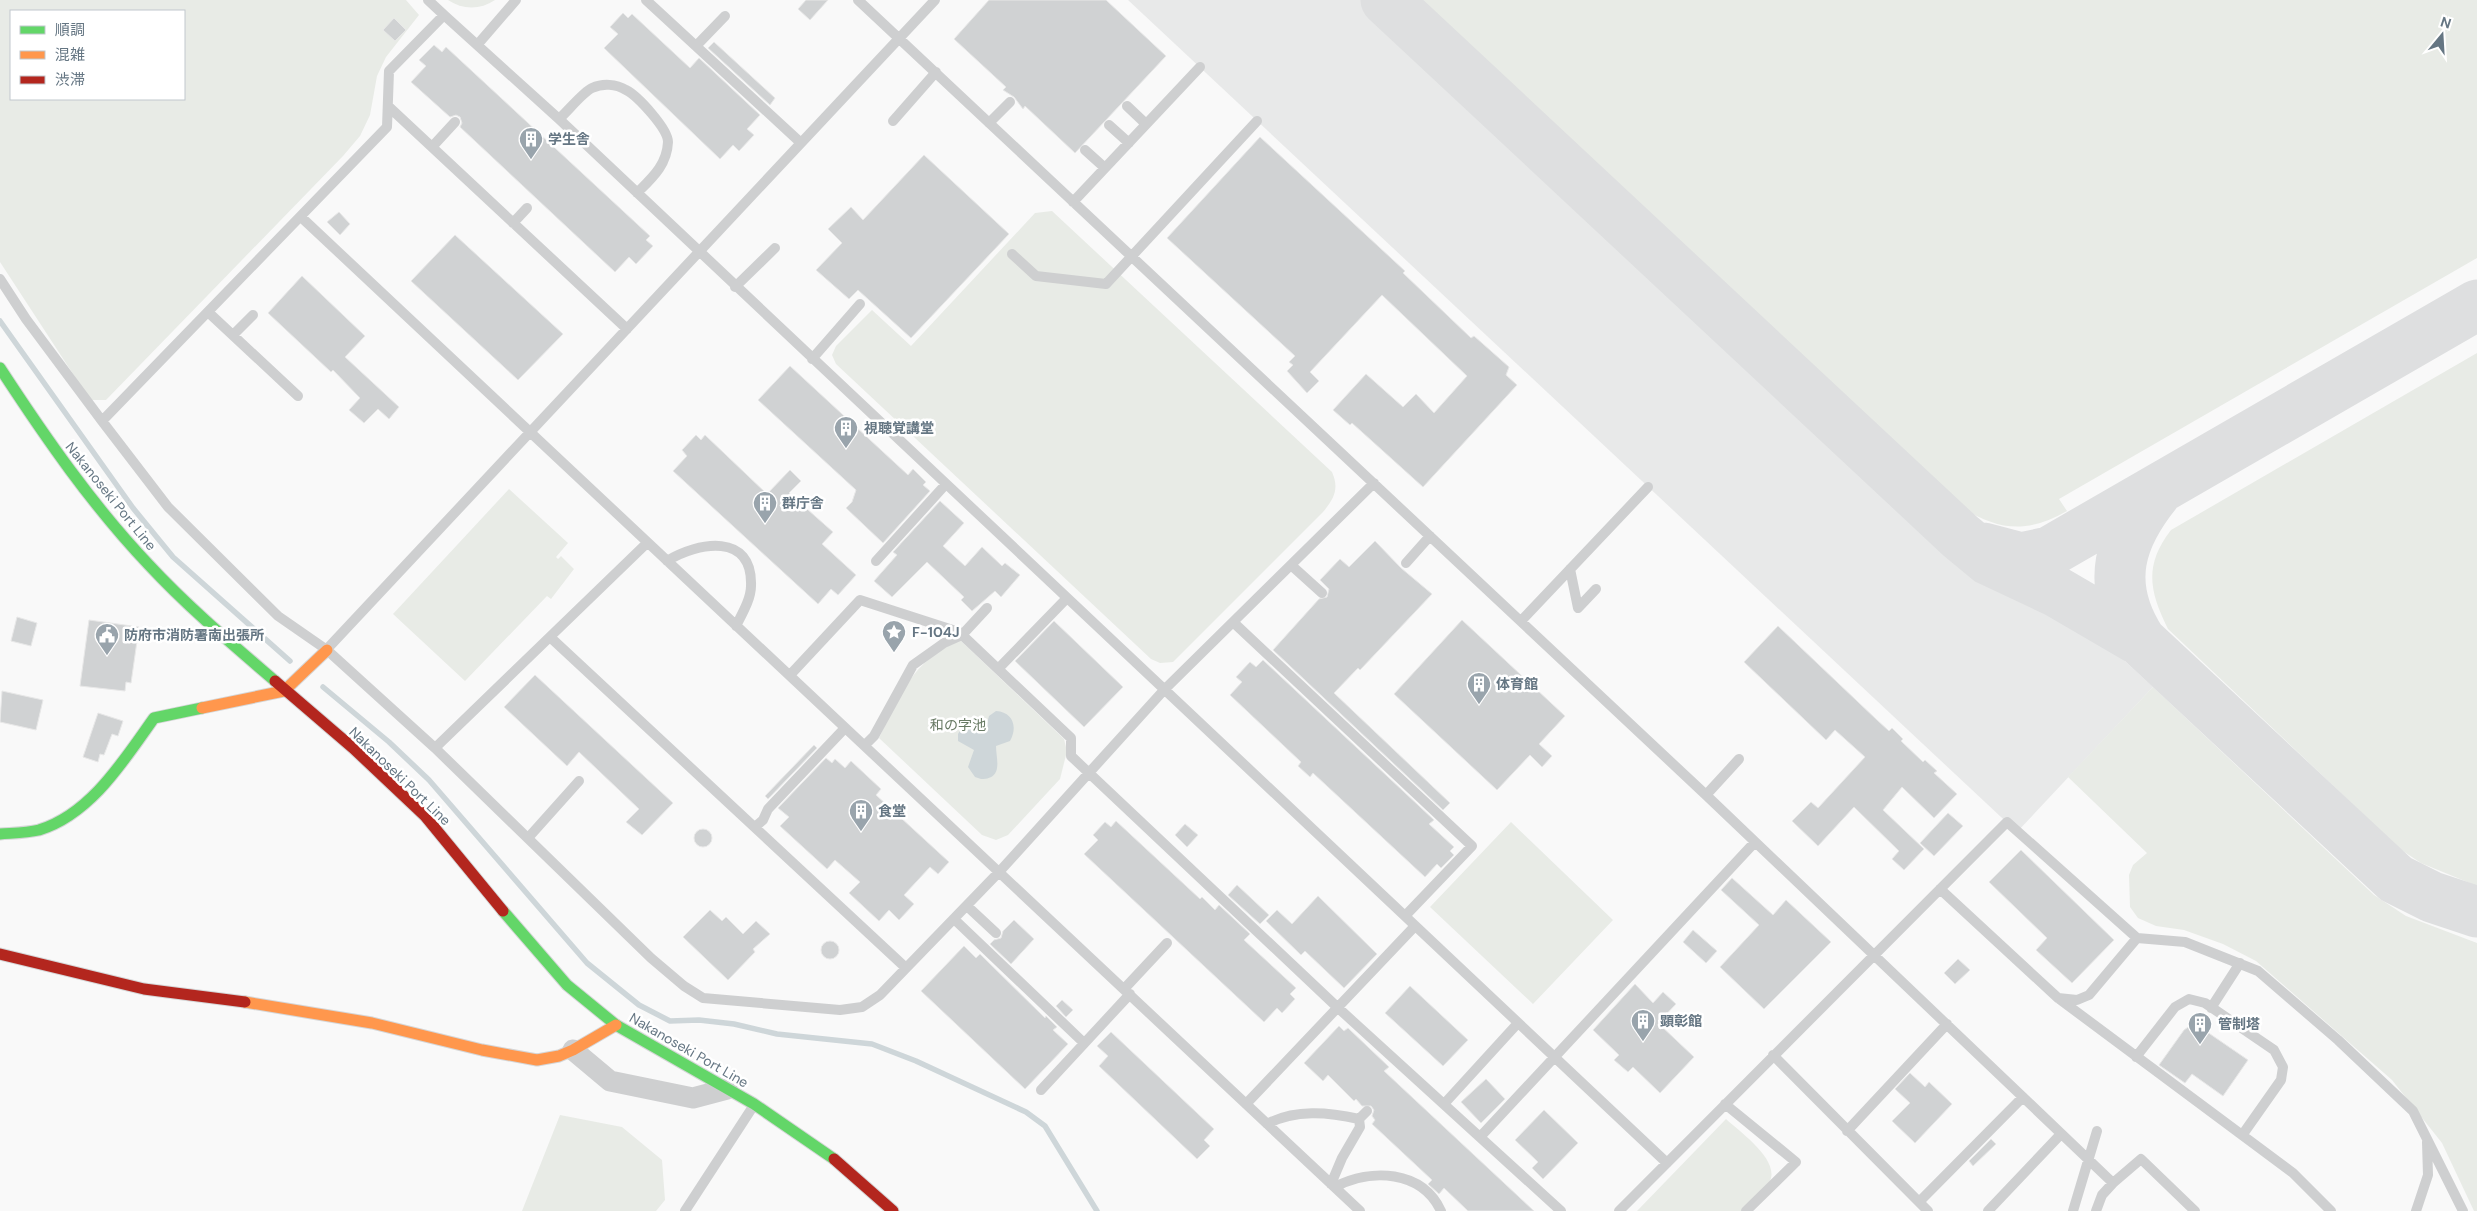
<svg xmlns="http://www.w3.org/2000/svg" width="2477" height="1211" viewBox="0 0 2477 1211" font-family="'DM Sans','Noto Sans JP',sans-serif">
  <rect width="100%" height="100%" fill="#f9f9f9"/>
  <path fill="#e8e9e9" d="M1128,0H1411L2153,687L2017,832Z"/>
  <path fill="#e8ebe6" fill-rule="evenodd" d="M0,0H406L419,15L386,57L377,76L370,115L360,136L343,156L106,400H90L0,262ZM11,11H184V99H11Z
    M448,0H495C480,10 463,10 448,0Z
    M1421,0H2477V258L2059,499L2067,511C2024,535 1998,530 1957,505Z
    M1052,211L1332,472C1339,488 1335,498 1323,512L1173,662L1160,663L1151,659L836,364L832,355L836,346L872,310L911,346L1035,213Z
    M2477,353V886L2421,863L2400,849L2168,629C2149,591 2144,565 2171,530Z
    M509,489L568,543L556,557L558,559L561,556L574,569L551,599L547,596L465,681L393,614Z
    M960,640L1064,739L1067,751L1060,779L1008,835L996,840L982,835L879,738C902,693 911,662 960,640Z
    M2153,687L2374,895L2406,916L2477,943V1211H2474L2442,1143L2392,1080L2256,961L2223,944L2184,930L2156,926L2138,918L2130,907L2129,875L2133,865L2147,853L2068,777Z
    M1511,822L1613,920L1533,1004L1430,907Z
    M560,1115L622,1127L662,1160L665,1200L656,1211H522Z
    M1726,1119C1741,1133 1782,1161 1769,1183C1762,1193 1750,1202 1741,1211H1637Z"/>
  <path fill="#ced6d9" d="M996,711C1013,712 1018,727 1010,741L996,746C996,759 1004,779 981,779L975,777L968,767L974,750L958,741V734L965,722L971,721L985,731L989,716Z"/>
  <g fill="none" stroke-linecap="round" stroke-linejoin="round">
    <path stroke="#ced6d9" stroke-width="5.5" d="M0,321L133,508L173,557L290,661
      M323,687L389,742L429,780L587,963L639,1005L670,1021L699,1020L734,1024L777,1034L872,1044L916,1061L1026,1112L1045,1126L1097,1211"/>
    <path stroke="#dedfe0" stroke-width="51" d="M1386,0L1960,536L1989,560L2057,592L2141,641
      M2160,488C2119,537 2104,584 2141,641L2396,879L2432,897L2477,912
      M1983,548L2021,558L2049,552L2477,305"/>
  </g>
  <path fill="#d0d2d3" stroke="#e8e8e8" d="M806,0H828L810,20L798,9Z
    M989,0H1106L1166,56L1075,153L1025,106L1023,109L1014,97L1003,90L1006,87L954,39Z
    M623,13L628,18L632,14L690,68L699,58L760,115L747,129L754,135L739,151L733,145L720,159L604,48L618,34L610,27Z
    M394,18L406,30L395,41L383,30Z
    M714,42L775,98L770,105L708,48Z
    M434,45L442,52L446,47L650,236L646,240L653,246L636,264L629,257L615,272L460,127L462,123L460,117L456,115L450,117L411,82L426,66L419,60Z
    M1260,137L1405,271L1403,273L1471,338L1474,336L1509,367L1506,375L1517,385L1423,487L1352,423L1350,425L1333,410L1366,374L1403,407L1416,394L1434,413L1467,376L1382,295L1310,372L1319,381L1307,393L1287,371L1293,365L1289,362L1295,356L1167,238Z
    M924,155L1009,234L911,338L858,290L849,299L816,270L842,243L828,229L851,207L863,220Z
    M339,212L350,224L340,235L327,222Z
    M455,235L563,334L518,380L411,281Z
    M302,276L365,336L345,357L399,407L389,419L378,409L364,423L349,410L360,398L333,370L331,372L268,313Z
    M790,366L908,475L913,469L926,482L923,485L930,491L883,543L846,508L852,502L856,490L758,400Z
    M696,435L701,440L705,435L767,494L790,470L801,481L789,493L833,532L822,544L856,575L838,595L831,589L818,604L673,471L687,456L682,450Z
    M940,501L964,523L943,546L965,566L982,547L1002,566L1005,563L1020,575L1001,597L995,591L972,611L961,600L964,597L927,562L892,597L874,581L897,555L893,552Z
    M1375,541L1401,568L1432,594L1360,670L1358,668L1334,693L1450,803L1443,810L1273,650L1319,599L1327,597L1329,589L1320,580L1340,559L1349,567Z
    M17,617L37,623L31,646L11,641Z
    M89,620L139,627L131,683L126,682L125,691L80,686Z
    M1462,620L1565,716L1539,744L1552,756L1542,767L1530,755L1497,790L1394,694Z
    M1054,621L1123,687L1084,727L1015,661Z
    M1778,626L1877,720L1889,731L1892,728L1903,739L1901,741L1923,762L1925,760L1937,771L1934,773L1957,794L1934,818L1902,787L1883,810L1924,849L1904,870L1892,859L1899,851L1854,807L1818,846L1792,821L1811,802L1818,808L1865,757L1835,730L1826,740L1744,662Z
    M1263,660L1434,820L1429,824L1454,847L1450,851L1454,855L1441,868L1437,864L1425,877L1313,773L1310,777L1298,766L1301,762L1230,695L1242,682L1236,677L1250,662L1256,667Z
    M535,675L673,803L642,835L626,822L639,809L579,752L567,766L504,707Z
    M2,691L43,700L36,730L0,722Z
    M98,713L123,721L118,736L112,734L104,755L100,754L98,762L83,757Z
    M814,745L817,748L768,799L765,796Z
    M826,758L832,763L835,759L845,768L851,761L881,789L876,795L949,862L938,874L930,867L904,895L914,904L899,920L889,910L879,921L849,893L860,882L835,860L827,869L780,826L789,817L778,808Z
    M1948,813L1963,826L1934,856L1920,843Z
    M1116,821L1200,899L1202,897L1215,910L1219,905L1250,934L1244,940L1296,988L1290,994L1295,999L1282,1013L1277,1008L1264,1022L1084,854L1098,840L1093,835L1105,822L1111,827Z
    M1185,824L1198,835L1187,847L1175,835Z
    M694 838a9 9 0 1 1 18 0a9 9 0 1 1-18 0Z
    M2021,850L2114,940L2072,983L2036,950L2047,938L1989,882Z
    M1732,878L1773,915L1786,900L1831,942L1764,1009L1720,967L1759,925L1721,890Z
    M1237,885L1269,915L1260,924L1228,895Z
    M1318,896L1377,954L1344,988L1305,951L1301,955L1266,921L1277,910L1292,924Z
    M710,910L722,921L726,917L743,934L756,921L770,934L753,949L755,952L728,980L683,937Z
    M1014,920L1034,939L1011,964L990,944L994,940L1001,938L1003,931Z
    M1693,930L1717,951L1706,963L1683,942Z
    M821 950a9 9 0 1 1 18 0a9 9 0 1 1-18 0Z
    M964,946L976,958L980,954L1045,1018L1046,1016L1057,1027L1053,1030L1068,1044L1025,1089L921,991Z
    M1958,959L1970,970L1955,984L1944,973Z
    M1635,984L1653,1003L1663,992L1676,1004L1658,1023L1694,1057L1660,1093L1633,1067L1628,1072L1614,1060L1619,1055L1593,1030Z
    M1410,986L1468,1040L1443,1066L1385,1013Z
    M1062,1000L1073,1010L1066,1017L1056,1006Z
    M2194,1023L2248,1060L2223,1096L2192,1074L2185,1083L2159,1065L2184,1030Z
    M1339,1026L1344,1031L1348,1028L1389,1067L1384,1071L1534,1211H1468L1444,1188L1439,1194L1428,1184L1432,1180L1372,1124L1375,1120L1372,1116L1374,1110L1371,1106H1362L1356,1099L1354,1101L1328,1075L1323,1081L1304,1063Z
    M1111,1032L1214,1129L1204,1140L1210,1146L1197,1159L1099,1066L1108,1056L1097,1046Z
    M1910,1073L1925,1087L1929,1082L1952,1104L1915,1143L1892,1121L1910,1103L1895,1089Z
    M1486,1079L1505,1099L1481,1123L1461,1102Z
    M1544,1110L1578,1143L1543,1179L1532,1168L1538,1162L1515,1140Z
    M1991,1139L1996,1144L1973,1166L1969,1161Z"/>
  <g fill="none" stroke-linecap="round" stroke-linejoin="round">
    <g stroke="#d5d6d7" stroke-width="13">
      <path id="fast" d="M0,368C45,437 92,505 149,565C188,607 232,644 275,681
        M0,834C13,833 26,833 39,830C91,814 124,760 154,718L202,708
        M503,911L567,985L616,1025L754,1104L834,1159"/>
    </g>
    <g stroke="#d5d6d7" stroke-width="13">
      <path id="slow" d="M202,708L284,691L327,650
        M245,1002L372,1023L482,1050L537,1060L559,1056L573,1050L616,1025"/>
    </g>
    <g stroke="#d5d6d7" stroke-width="13">
      <path id="jam" d="M275,681L353,748L425,816L503,911
        M0,954L144,989L245,1002
        M834,1159L893,1211"/>
    </g>
    <path stroke="#cecfd0" stroke-width="10" d="M428,0L444,15
      M646,0L801,143
      M858,0L1706,795L2113,1183L2141,1159L2195,1211
      M478,44L516,0
      M696,46L725,16
      M388,106L627,329
      M1127,106L1146,124
      M559,119C568,111 583,92 592,88C603,83 616,84 626,90C638,96 668,129 668,142C667,165 652,178 637,193
      M893,121L936,72
      M989,123L1010,102
      M1109,125L1129,143
      M432,147L455,122
      M1085,150L1105,168
      M1073,202L1200,67
      M301,217L1360,1211
      M513,223L527,208
      M1012,254L1036,276L1106,284L1257,121
      M0,279L26,319L102,421L168,507L278,616L327,650L435,748L651,958L684,986L703,998L840,1010L862,1007L880,995L1000,871L1164,690L1374,483
      M735,287L775,248
      M208,312L298,396
      M233,335L253,315
      M812,359L860,304
      M102,421L387,127L389,71L444,15L559,119L1667,1163
      M667,561C698,542 753,532 751,586C751,599 742,614 736,626
      M876,561L946,484
      M1406,563L1430,536
      M1291,565L1322,593
      M1570,569L1578,608L1596,589
      M1521,621L1648,487
      M1233,622L1472,846L1405,916
      M550,637L906,968
      M327,649L935,0
      M998,669L1067,598
      M790,675L860,600L959,632L1071,738V756L1336,1006L1561,1211
      M865,745L874,736L913,665L944,643L962,635L987,608
      M435,748L647,543
      M1706,795L1739,759
      M755,827L763,820L768,809L845,728
      M528,838L579,781
      M1940,889L2058,998L2077,1000L2089,995L2137,938
      M967,906L996,933
      M954,919L1084,1043
      M1124,989L1167,943
      M2058,998L2293,1173L2331,1211
      M2211,1008L2240,963
      M1773,1055L1928,1211
      M2136,1057L2175,1007L2189,999L2205,1003L2274,1050L2283,1067L2281,1080L2243,1134
      M1041,1090L1130,994
      M1246,1104L1415,926
      M1444,1104L1518,1023
      M1725,1104L1796,1162L1746,1211
      M1267,1124C1295,1109 1328,1112 1359,1119L1367,1111
      M1847,1131L1947,1024
      M1480,1137L1755,842
      M1331,1184L1342,1158L1360,1127L1359,1119
      M1335,1187C1371,1168 1422,1170 1441,1211
      M1919,1202L2023,1097
      M685,1211L754,1105
      M1619,1211L2007,822L2137,938L2185,942L2258,971L2338,1040L2413,1111L2463,1211
      M1988,1211L2061,1134
      M2073,1211L2097,1131
      M2096,1211L2102,1195L2113,1183
      M2416,1211L2428,1175L2427,1142"/>
    <path stroke="#cecfd0" stroke-width="21" d="M573,1050L610,1081L693,1098L727,1089"/>
    <use href="#fast" stroke="#63d668" stroke-width="11"/>
    <use href="#slow" stroke="#ff974d" stroke-width="11"/>
    <use href="#jam" stroke="#b3261e" stroke-width="11"/>
  </g>
  <defs>
    <g id="building-pin" transform="scale(1.25)"><path d="M0 17L-7.5 6A9.5 9.5 0 1 1 7.5 6Z" fill="#99a4ac" stroke="#fff"/><path d="M-4-6H4V6H1V3H-1V6H-4ZM-2.5-4.3h1.7v1.8h-1.7ZM.8-4.3h1.7v1.8H.8ZM-2.5-1h1.7V.8h-1.7ZM.8-1h1.7V.8H.8Z" fill="#fff"/></g>
    <g id="sight-pin" transform="scale(1.25)"><path d="M0 17L-7.5 6A9.5 9.5 0 1 1 7.5 6Z" fill="#99a4ac" stroke="#fff"/><path d="M0-6L1.8-2.2L6-1.7L2.9 1.2L3.7 5.4L0 3.3L-3.7 5.4L-2.9 1.2L-6-1.7L-1.8-2.2Z" fill="#fff"/></g>
    <g id="civic-pin" transform="scale(1.25)"><path d="M0 17L-7.5 6A9.5 9.5 0 1 1 7.5 6Z" fill="#99a4ac" stroke="#fff"/><path d="M-.6-6.5H3V-4.5H.6V-3L4-1V1h2V6H-6V1h2V-1L-.6-3ZM-1.2 2.5V6h2.4V2.5Z" fill="#fff"/></g>
  </defs>
  <g fill-rule="evenodd">
    <use href="#building-pin" x="531" y="139"/>
    <use href="#building-pin" x="846" y="428"/>
    <use href="#building-pin" x="765" y="503"/>
    <use href="#sight-pin" x="894" y="632"/>
    <use href="#civic-pin" x="107" y="635"/>
    <use href="#building-pin" x="1479" y="684"/>
    <use href="#building-pin" x="861" y="811"/>
    <use href="#building-pin" x="1643" y="1021"/>
    <use href="#building-pin" x="2200" y="1024"/>
  </g>
  <g text-anchor="middle" dominant-baseline="central" stroke-width="5" stroke-linejoin="round" paint-order="stroke">
    <g font-size="14" font-weight="bold" fill="#657683" stroke="#fff" text-anchor="start">
      <text x="548" y="139">学生舎</text>
      <text x="864" y="428">視聴覚講堂</text>
      <text x="782" y="503">群庁舎</text>
      <text x="912" y="632">F-104J</text>
      <text x="124" y="635">防府市消防署南出張所</text>
      <text x="1496" y="684">体育館</text>
      <text x="878" y="811">食堂</text>
      <text x="1660" y="1021">顕彰館</text>
      <text x="2218" y="1024">管制塔</text>
    </g>
    <g font-size="14" fill="#657683" stroke="#fff">
      <text transform="translate(111 496) rotate(51)">Nakanoseki Port Line</text>
      <text transform="translate(400 776) rotate(44)">Nakanoseki Port Line</text>
      <text transform="translate(689 1050) rotate(30)">Nakanoseki Port Line</text>
    </g>
    <g font-size="14" fill="#687a64" stroke="#fff">
      <text x="958" y="725">和の字池</text>
    </g>
  </g>
  <rect x="10" y="10" width="175" height="90" fill="#ffffff" stroke="#c1c8cd"/>
  <rect x="20" y="26" width="25" height="8" fill="#63d668" stroke="#c1c8cd"/>
  <text x="55" y="35" font-size="15" fill="#657683">順調</text>
  <rect x="20" y="51" width="25" height="8" fill="#ff974d" stroke="#c1c8cd"/>
  <text x="55" y="60" font-size="15" fill="#657683">混雑</text>
  <rect x="20" y="76" width="25" height="8" fill="#b3261e" stroke="#c1c8cd"/>
  <text x="55" y="85" font-size="15" fill="#657683">渋滞</text>
  <g transform="translate(2442 35) rotate(18)" stroke="#ffffff" stroke-width="4" paint-order="stroke">
  <path d="M0-4L9 19L0 12L-9 19Z" fill="#657683"/>
  <text y="-8" font-size="14" font-weight="bold" text-anchor="middle" fill="#657683">N</text>
  </g>
</svg>
